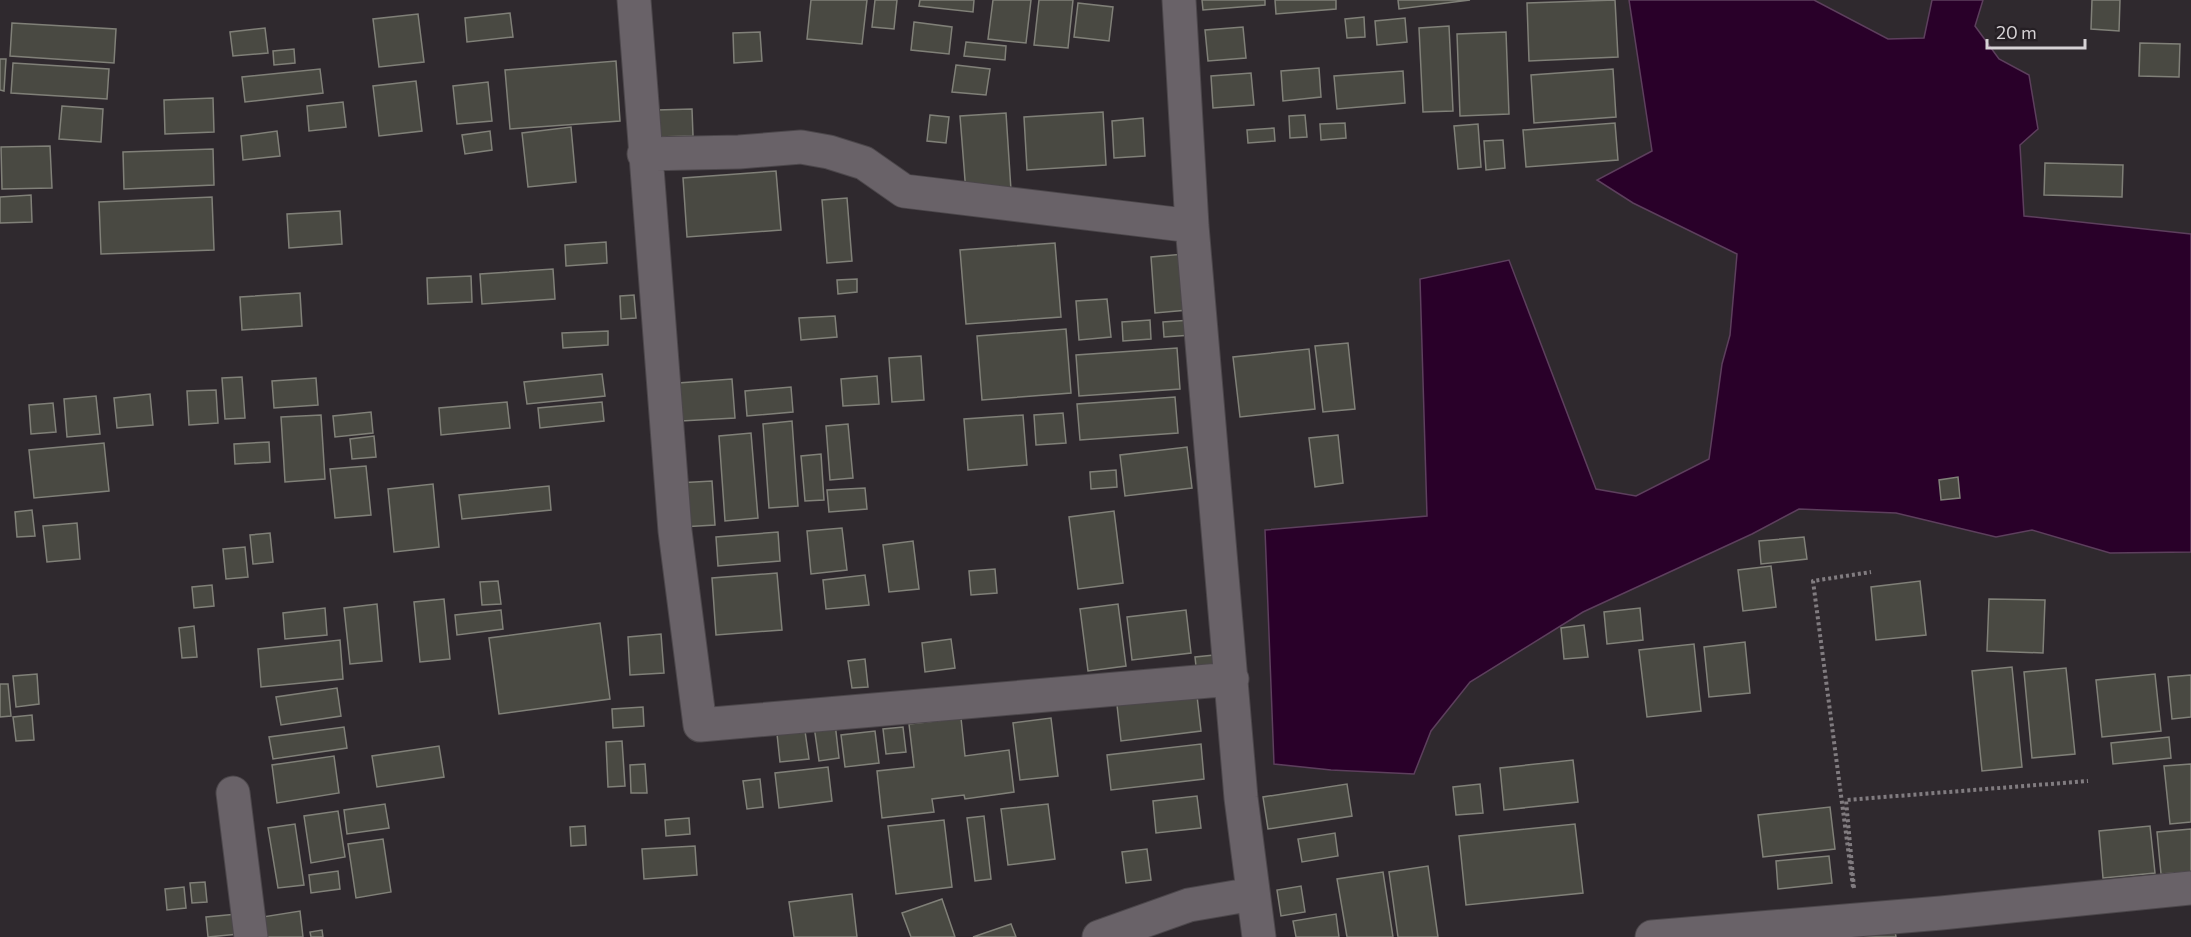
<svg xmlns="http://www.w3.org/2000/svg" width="2191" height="937" viewBox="0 0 2191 937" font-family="Commissioner,sans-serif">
  <rect width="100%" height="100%" fill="#2f292e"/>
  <path fill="#290029" stroke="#5d3f5d" stroke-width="1.5" d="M1629,0H1814L1888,39L1924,38L1932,0H1983L1975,26L1999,59L2029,75L2038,129L2020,145L2024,216L2191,234V552L2110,553L2032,530L1996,537L1896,513L1799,509L1752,534L1583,612L1470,682L1431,731L1414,774L1331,770L1274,764L1265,530L1427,516L1420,279L1509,260L1596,489L1636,496L1709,459L1722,364L1730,335L1737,254L1633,203L1597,180L1652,151Z"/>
  <path fill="#494942" stroke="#808078" stroke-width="1.5" d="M811,0H867L862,44L807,39Z
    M875,0H897L894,29L872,27Z
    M920,0H974L973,12L919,6Z
    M993,0H1031L1026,43L988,39Z
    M1039,0H1073L1068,48L1034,45Z
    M1202,0H1265V5L1203,10Z
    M1275,0H1336V9L1276,14Z
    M1398,0H1470L1399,9Z
    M1615,0L1618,57L1529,61L1527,3Z
    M2092,0H2120L2119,31L2091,29Z
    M1078,3L1113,7L1109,41L1074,37Z
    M510,13L513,37L467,42L465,18Z
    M418,14L424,62L379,67L373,19Z
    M1364,17L1365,37L1347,38L1345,19Z
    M1405,18L1407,42L1377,45L1375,21Z
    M914,22L952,27L949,54L911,50Z
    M12,23L116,29L114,63L10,56Z
    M1449,26L1453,111L1423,112L1419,28Z
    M1243,27L1246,58L1208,61L1205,30Z
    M265,28L268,53L233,56L230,32Z
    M760,32L762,61L734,63L733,33Z
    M1506,32L1509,114L1460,116L1457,34Z
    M966,42L1006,46L1005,60L964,56Z
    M2140,43L2180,44L2179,77L2139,76Z
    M294,49L295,63L274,65L273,51Z
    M0,59H6L4,91L0,90Z
    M616,61L620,121L510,129L505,70Z
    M13,63L109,69L107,99L11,93Z
    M956,65L990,69L986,95L952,92Z
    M1319,68L1321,97L1283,101L1281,71Z
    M320,69L323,93L245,102L242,77Z
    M1613,69L1616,117L1534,123L1531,75Z
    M1403,71L1405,103L1337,109L1334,76Z
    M1251,73L1254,105L1213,108L1211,76Z
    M416,81L422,131L379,136L373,86Z
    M488,82L492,121L457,124L453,86Z
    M213,98L214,132L165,134L164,100Z
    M343,102L346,127L309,131L307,106Z
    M62,106L103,109L101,142L59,139Z
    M692,109L693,136L658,137L657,110Z
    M1103,112L1106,165L1027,170L1024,117Z
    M1006,113L1011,190L966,193L960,116Z
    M930,115L949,117L946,143L927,141Z
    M1305,115L1307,137L1290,138L1289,116Z
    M1143,118L1145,156L1114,158L1112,121Z
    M1345,123L1346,138L1321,140L1320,124Z
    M1615,123L1618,160L1526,167L1523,130Z
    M1478,124L1481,167L1458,169L1454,126Z
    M571,127L576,182L528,187L522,133Z
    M1274,128L1275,141L1248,143L1247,130Z
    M277,131L280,156L243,160L241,136Z
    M490,131L492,150L465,154L462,135Z
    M1503,140L1505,168L1486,170L1484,141Z
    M50,146L52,188L2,189L1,147Z
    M213,149L214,185L124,189L123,152Z
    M2045,163L2123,165L2122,197L2044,195Z
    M776,171L781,230L687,237L683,178Z
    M31,195L32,222L0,223V197Z
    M212,197L214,250L101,254L99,202Z
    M847,198L852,261L827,263L822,200Z
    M340,211L342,244L289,248L287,214Z
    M606,242L607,263L566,266L565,245Z
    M1055,243L1061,317L966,324L960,250Z
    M1184,254L1188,310L1155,313L1151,257Z
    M553,269L555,299L482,304L480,274Z
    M471,276L472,302L428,304L427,278Z
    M857,279V292L838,294L837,280Z
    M300,293L302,326L242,330L240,297Z
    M634,295L636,318L621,319L620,296Z
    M1107,299L1111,337L1079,340L1076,301Z
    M835,316L837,337L801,340L799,318Z
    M1150,320L1151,339L1123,341L1122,322Z
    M1191,320L1192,335L1164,337L1163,322Z
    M1066,329L1071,393L982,400L977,336Z
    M608,331V345L563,348L562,333Z
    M1348,343L1355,409L1323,412L1315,346Z
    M1177,348L1180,389L1079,396L1076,355Z
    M1309,349L1315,409L1240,417L1233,357Z
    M921,356L924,400L892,402L889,358Z
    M602,374L605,396L527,404L524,382Z
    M877,376L879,404L843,406L841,379Z
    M242,377L245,418L225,419L222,378Z
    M316,378L318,405L274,408L272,381Z
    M732,379L735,418L681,421L678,383Z
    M791,387L793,412L747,416L745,391Z
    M216,390L218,423L189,425L187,391Z
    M150,394L153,425L117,428L114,398Z
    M96,396L100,434L67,437L64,399Z
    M1175,397L1178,433L1080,440L1077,404Z
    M507,402L510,428L441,435L439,408Z
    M602,402L604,421L540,428L538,408Z
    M53,403L56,432L31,434L29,405Z
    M371,412L373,433L335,437L333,416Z
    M1063,413L1066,443L1036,445L1034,415Z
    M321,415L325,479L285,482L281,417Z
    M1023,415L1027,465L968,470L964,419Z
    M792,421L798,506L769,508L763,424Z
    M848,424L853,478L830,480L826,426Z
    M751,433L758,518L725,521L719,436Z
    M1338,435L1343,483L1315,487L1309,438Z
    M374,436L376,457L352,459L350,439Z
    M269,442L270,462L235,464L234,444Z
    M104,443L109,491L34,498L29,450Z
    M1187,447L1192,488L1125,496L1120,455Z
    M821,454L824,500L805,501L801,456Z
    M366,466L371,515L335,518L330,469Z
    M1116,470L1117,487L1091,489L1090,472Z
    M1958,477L1960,498L1941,500L1939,480Z
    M712,481L715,525L681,527L677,483Z
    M433,484L439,547L394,552L388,489Z
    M549,486L551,510L462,519L459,495Z
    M865,488L867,509L829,512L827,490Z
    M32,510L35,536L17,537L15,512Z
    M1114,511L1123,583L1078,589L1069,517Z
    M77,523L80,559L47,562L43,526Z
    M842,528L847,570L811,574L807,531Z
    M778,532L780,561L718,566L716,537Z
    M270,533L273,562L253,564L250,535Z
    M1804,537L1807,559L1761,564L1759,541Z
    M913,541L919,589L889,592L883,545Z
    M245,547L248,577L226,579L223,549Z
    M1771,566L1776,607L1743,611L1738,570Z
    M995,569L997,593L971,595L969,571Z
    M777,573L782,630L716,635L712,578Z
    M865,575L869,605L826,609L823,580Z
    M498,581L501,604L482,605L480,582Z
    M1920,581L1926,635L1876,640L1871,587Z
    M212,585L214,606L194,608L192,587Z
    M444,599L450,659L420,662L414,602Z
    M1989,599L2045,600L2043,653L1987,651Z
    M377,604L382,661L350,664L344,608Z
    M1118,604L1126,666L1088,671L1080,609Z
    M325,608L327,635L285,639L283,613Z
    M1640,608L1643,640L1607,644L1604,612Z
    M501,610L503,629L457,635L455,615Z
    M1186,610L1191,653L1132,660L1127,617Z
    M600,623L610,699L499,714L489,638Z
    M1584,625L1588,657L1564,659L1561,628Z
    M194,626L197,657L182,658L179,628Z
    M661,634L664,673L630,675L628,637Z
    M951,639L955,668L925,672L922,643Z
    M340,640L343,679L261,687L258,649Z
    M1745,642L1750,693L1709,697L1704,647Z
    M1694,644L1701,711L1647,717L1639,650Z
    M1224,654L1225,674L1197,676L1195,657Z
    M865,659L868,687L852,688L848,661Z
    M2012,667L2022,767L1982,771L1972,671Z
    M2066,668L2075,754L2032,758L2024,672Z
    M37,674L39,704L16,707L13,676Z
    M2155,674L2161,731L2102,737L2096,680Z
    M2191,675V717L2172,719L2168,677Z
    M0,684H8L11,716L0,717Z
    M1196,687L1201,731L1121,741L1116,696Z
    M337,688L341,716L281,725L276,697Z
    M643,707L644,726L613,728L612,709Z
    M32,715L34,740L16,741L13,717Z
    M961,718L965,756L1009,750L1014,792L965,799L964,795L932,799L934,812L882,818L877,771L914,767L909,724Z
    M1051,718L1058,776L1020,780L1013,723Z
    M835,723L839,758L819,761L814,726Z
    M344,727L347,748L273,759L269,737Z
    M903,727L906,752L886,754L883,729Z
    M805,731L809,759L780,762L777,734Z
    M875,731L879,763L845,767L841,735Z
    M2169,737L2171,758L2113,764L2111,743Z
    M622,741L625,786L608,787L606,742Z
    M1201,744L1204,779L1111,790L1107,755Z
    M439,746L444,777L377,787L372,756Z
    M334,756L339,793L277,803L272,765Z
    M1573,760L1578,802L1504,810L1500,768Z
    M645,764L647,793H631L630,765Z
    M2191,764V822L2170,824L2164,766Z
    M828,767L832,801L779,808L775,773Z
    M760,779L763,807L747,809L743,781Z
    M1347,784L1352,816L1268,829L1263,797Z
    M1480,784L1483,813L1456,815L1453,787Z
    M1197,796L1201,828L1156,833L1153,801Z
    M385,804L389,828L347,834L344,810Z
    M1048,804L1055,859L1008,865L1001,809Z
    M1830,807L1835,849L1763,857L1758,815Z
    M338,811L345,857L311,863L304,816Z
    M984,816L991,879L975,881L967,818Z
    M689,818L690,834L666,836L665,820Z
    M944,820L952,887L896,894L888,826Z
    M295,824L304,885L278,888L268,828Z
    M1575,824L1583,893L1466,905L1459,836Z
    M585,826L586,845L571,846L570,827Z
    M2150,826L2155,873L2103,878L2099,831Z
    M2191,829V872L2161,874L2157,832Z
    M1335,833L1338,856L1302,862L1298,839Z
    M383,839L391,892L356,898L348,844Z
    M695,846L697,875L644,879L642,849Z
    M1147,849L1151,880L1126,883L1122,852Z
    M1829,856L1832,883L1778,889L1776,861Z
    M1428,866L1438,937H1398L1389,872Z
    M338,871L340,889L311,893L309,875Z
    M1383,872L1393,937H1347L1337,879Z
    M205,882L207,902L192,903L190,883Z
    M1301,886L1305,912L1281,916L1277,890Z
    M184,887L186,908L167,910L165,889Z
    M852,894L857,937H794L789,902Z
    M942,899L955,937H911L902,913Z
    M300,911L303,937H259L256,918Z
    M237,914L239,934L208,937L206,917Z
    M1336,914L1339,937H1296L1293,921Z
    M1011,924L1016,937H973Z
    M322,930L323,937H311L310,932Z
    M1895,931L1896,937H1844Z"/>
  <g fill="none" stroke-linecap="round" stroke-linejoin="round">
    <g stroke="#4c474b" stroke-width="35">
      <path id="minor" d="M634,0L675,531L700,725L1232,679
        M1179,0L1192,226L1241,798L1259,937
        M644,154L739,152L801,147L829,152L864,163L904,191L1192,226
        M233,793L251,937
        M1099,937L1189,905L1253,894
        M1652,937L1941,913L2191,888"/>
    </g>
    <path stroke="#817c80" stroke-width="4" stroke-dasharray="3 3" stroke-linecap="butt" d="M1853,887L1813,581L1871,572
      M1854,888L1846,800L2088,781"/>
    <use href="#minor" stroke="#696268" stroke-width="33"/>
  </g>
  <path d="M1987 39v9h98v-9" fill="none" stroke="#d6d2d5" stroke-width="3"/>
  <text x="1996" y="39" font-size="18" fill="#d6d2d5" stroke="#251f24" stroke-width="4.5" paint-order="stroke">20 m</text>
</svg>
